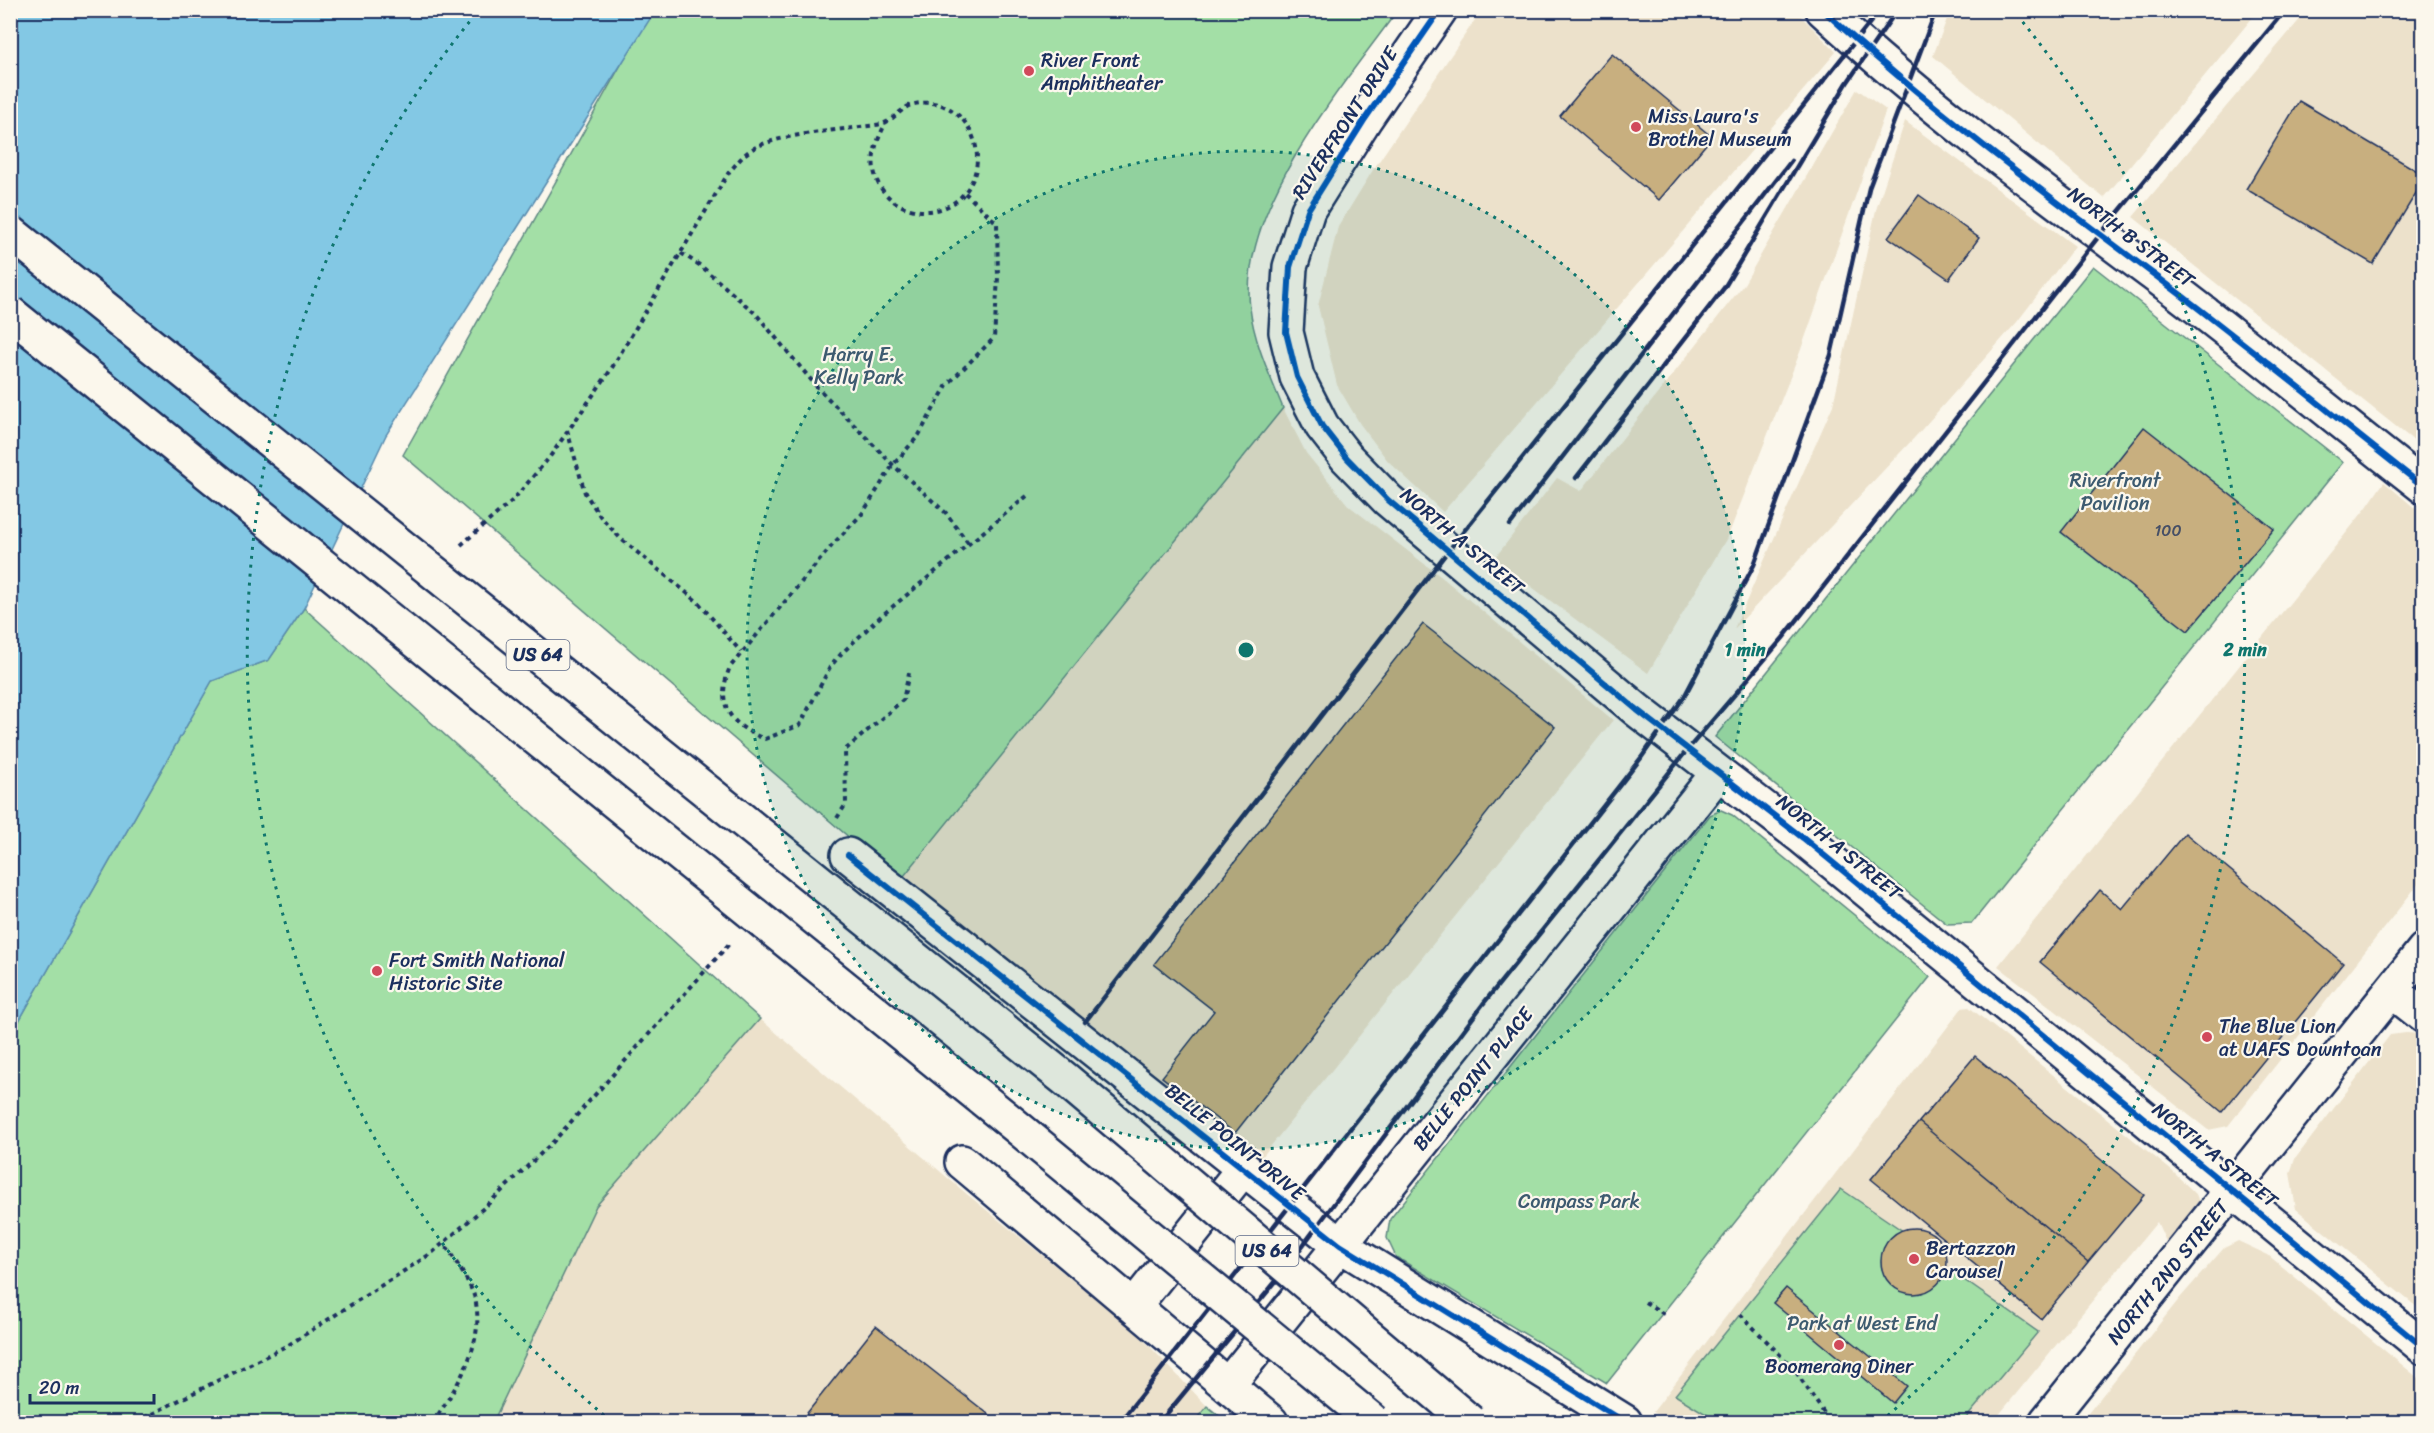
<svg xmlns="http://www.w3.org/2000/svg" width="2434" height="1433" viewBox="0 0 2434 1433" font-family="Sriracha,sans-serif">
  <rect width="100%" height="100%" fill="#fbf7ec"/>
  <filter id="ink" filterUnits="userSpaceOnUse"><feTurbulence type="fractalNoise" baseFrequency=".0167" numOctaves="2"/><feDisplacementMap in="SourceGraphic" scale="12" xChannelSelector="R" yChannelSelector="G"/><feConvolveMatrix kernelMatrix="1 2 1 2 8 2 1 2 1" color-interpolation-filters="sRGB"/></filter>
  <g filter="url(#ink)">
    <path fill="#ece1cb" d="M1481,11H1796L1836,52L1443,512L1388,461L1360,424L1337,385L1318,306L1338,227L1373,170Z
      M1950,11V10L2258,11L2104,198L1933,56Z
      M2307,11H2423V448L2133,217Z
      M1857,89L1886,110L1800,352L1728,536L1648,673L1494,559L1557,478L1581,491L1744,284Z
      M1905,121L2075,246L2017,322L1915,437L1734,629L1833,405L1876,210Z
      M1283,408L1306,453L1348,505L1444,579L1613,720L1258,1162L900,881Z
      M2384,482L2423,515V878L2228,1126L2208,1130L1998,966L2367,507Z
      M1969,1007L2172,1171L2196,1194L2199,1202L2169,1248L2157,1222L1993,1422H1672L1653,1412L1962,1008Z
      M760,1019L968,1195L1133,1329L1207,1406L1194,1422H493L596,1206Z
      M2406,1033L2423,1034V1312L2296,1209L2290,1173L2295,1159L2390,1035Z
      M2238,1241L2268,1255L2423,1382V1422H2081L2180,1298L2224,1248Z"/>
    <path fill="#a3dfa6" stroke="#5f8782" stroke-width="1.5" d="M651,11H1397C1342,87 1238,208 1250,308C1254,342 1270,376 1283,408L900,881L403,455Z
      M2093,266L2343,462L1972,923L1947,924L1715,737Z
      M304,608L760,1019L596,1206L493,1422H11V1035L212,681L269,660Z
      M1721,810L1732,815L1930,977L1607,1383L1396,1257L1387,1238L1390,1219L1703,824L1710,815Z
      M1841,1189L1931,1250L1947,1268L2038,1332L1963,1422H1719L1675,1395Z
      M1207,1406L1227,1422H1194Z"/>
    <path fill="#83c8e4" stroke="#598bae" stroke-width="1.5" d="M11,11H655L386,435L304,608L269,660L212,681L11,1035Z"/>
    <path fill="#c8af7f" stroke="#1b2f5e" stroke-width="1.5" d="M1612,54L1712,137L1659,200L1560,116Z
      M2299,101L2424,175V180L2373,264L2246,189Z
      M1919,195L1979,238L1949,279L1888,237Z
      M2144,427L2274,529L2188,631L2061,532Z
      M1423,624L1555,727L1235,1133L1162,1077L1214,1011L1154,964Z
      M2185,833L2343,963L2222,1112L2040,962L2100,890L2122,909Z
      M1975,1056L2144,1195L2088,1262L1919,1122Z
      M1919,1122L2088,1262L2041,1319L1871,1179Z
      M1881 1261a33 33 0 1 1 66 0a33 33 0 1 1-66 0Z
      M1786,1288L1907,1386L1893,1403L1773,1303Z
      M876,1326L997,1421L800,1422Z"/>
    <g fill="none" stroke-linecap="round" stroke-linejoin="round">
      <g stroke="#1b2f5e" stroke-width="38">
        <path id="minor" d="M1440,10L1365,119L1308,210L1290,267L1286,332L1297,377L1322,426L1347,458L1388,500L1637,710L1803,838L2424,1348
          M1823,10C1927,106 2043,192 2156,276C2247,344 2334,417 2424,487
          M848,855L1340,1245L1625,1422
          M2392,991L2424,1016
          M962,1162L1271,1422
          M1134,1306L1243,1169
          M1228,1385L1718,773
          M2046,1422L2424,950"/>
      </g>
      <path stroke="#1b2f5e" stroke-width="4" stroke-dasharray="4.5 4.5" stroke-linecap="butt" d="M965,193L997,223L998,278L994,338L947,385L919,435L893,465L862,514L835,542L730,667C715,704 729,725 765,739L800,725L830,667L841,654L880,617L1027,496
        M681,253L701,266L756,314L817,387L893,465L946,513L969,544
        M567,430L585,493L600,516L621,539L698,602L741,652
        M461,545L513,500L549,458L610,371L729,172C735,166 741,157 748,152C771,133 850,130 881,124C892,122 900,109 911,105C957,91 990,142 972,181C947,234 866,212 874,154C876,143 881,133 885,124
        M837,818L846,804L845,750L903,700L909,673
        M1645,1302L1664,1314
        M1740,1314L1794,1369L1830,1422
        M136,1422L290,1344L432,1253L487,1205L553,1142L729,944
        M433,1422C456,1389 486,1343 475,1299C471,1283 453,1258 444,1243"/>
      <use href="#minor" stroke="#fbf7ec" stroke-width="33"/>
      <path stroke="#1b2f5e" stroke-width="4.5" d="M1576,478L1724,288L1847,83L1897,10
        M1510,525L1791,161
        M1085,1022L1448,551L1880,10
        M1120,1422L1641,758L1684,697L1754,565L1831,355L1869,188L1936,10
        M1160,1422L1277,1280L1483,1004L1688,749L1783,638L2099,236L2285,10"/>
      <g stroke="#1b2f5e" stroke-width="38" stroke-linecap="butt">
        <path id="highway-bridge" d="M10,232L1065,1079L1470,1422
          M10,313L1017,1127L1374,1422"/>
      </g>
      <use href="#highway-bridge" stroke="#fbf7ec" stroke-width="33"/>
      <g stroke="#fbf7ec" stroke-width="10">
        <path id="cycleway" d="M1440,10L1365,119L1308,210L1290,267L1286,332L1297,377L1322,426L1347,458L1388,500L1637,710L1803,838L2424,1348
          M1823,10C1927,106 2043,192 2156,276C2247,344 2334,417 2424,487
          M848,855L1340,1245L1625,1422"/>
      </g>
      <use href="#cycleway" stroke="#0057b8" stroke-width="6"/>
    </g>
  </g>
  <circle cx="1246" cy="650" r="499" fill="#0f766e" fill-opacity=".12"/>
  <g fill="none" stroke="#0f766e" stroke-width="3" stroke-dasharray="3 6">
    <circle cx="1246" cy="650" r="499"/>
    <path d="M611 1421A999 999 0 0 1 475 15M2017 15A999 999 0 0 1 1881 1421"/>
  </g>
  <g fill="#d1495b" stroke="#fbf7ec" stroke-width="2">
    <circle cx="1029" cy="71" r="6"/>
    <circle cx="1636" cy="127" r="6"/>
    <circle cx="377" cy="971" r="6"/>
    <circle cx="2207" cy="1037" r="6"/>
    <circle cx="1914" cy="1259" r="6"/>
    <circle cx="1839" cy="1345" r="6"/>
  </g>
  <g text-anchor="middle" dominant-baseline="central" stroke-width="4.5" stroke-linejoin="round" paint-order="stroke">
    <g font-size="16" fill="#464f66">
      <text x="2168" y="530">100</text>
    </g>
    <g fill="#fbf7ec" stroke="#5e6b89" stroke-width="1.5">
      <rect x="506.5" y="640" width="63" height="30" rx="4.5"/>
      <rect x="1235.5" y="1236" width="63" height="30" rx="4.5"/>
    </g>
    <g font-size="18" font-weight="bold" fill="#1b2f5e">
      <text x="538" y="655">US 64</text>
      <text x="1267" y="1251">US 64</text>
    </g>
    <g font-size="20" fill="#1b2f5e" stroke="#fbf7ec" text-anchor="start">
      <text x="1041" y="60">River Front<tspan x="1041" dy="23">Amphitheater</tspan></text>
      <text x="1648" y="116">Miss Laura's<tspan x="1648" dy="23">Brothel Museum</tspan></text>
      <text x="389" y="960">Fort Smith National<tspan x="389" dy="23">Historic Site</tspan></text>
      <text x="2219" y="1026">The Blue Lion<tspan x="2219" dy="23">at UAFS Downtoan</tspan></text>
      <text x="1926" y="1248">Bertazzon<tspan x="1926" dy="23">Carousel</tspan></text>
      <text x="1839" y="1366" text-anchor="middle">Boomerang Diner</text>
    </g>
    <g font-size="20" fill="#1b2f5e" stroke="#fbf7ec">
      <text transform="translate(1345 123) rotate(-57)">RIVERFRONT DRIVE</text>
      <text transform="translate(2131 237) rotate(37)">NORTH B STREET</text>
      <text transform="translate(1462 541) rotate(40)">NORTH A STREET</text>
      <text transform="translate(1839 847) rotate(39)">NORTH A STREET</text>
      <text transform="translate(1473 1079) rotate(-51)">BELLE POINT PLACE</text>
      <text transform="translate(1235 1142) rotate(39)">BELLE POINT DRIVE</text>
      <text transform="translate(2215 1155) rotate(39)">NORTH A STREET</text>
      <text transform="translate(2168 1272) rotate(-51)">NORTH 2ND STREET</text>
    </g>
    <g font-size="20" fill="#3d5b70" stroke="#fbf7ec">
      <text x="859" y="354">Harry E.<tspan x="859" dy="23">Kelly Park</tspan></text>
      <text x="2115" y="480">Riverfront<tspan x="2115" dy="23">Pavilion</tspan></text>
      <text x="1579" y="1201">Compass Park</text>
      <text x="1862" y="1323">Park at West End</text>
    </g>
  </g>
  <circle cx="1246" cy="650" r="9" fill="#0f766e" stroke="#fbf7ec" stroke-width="3"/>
  <g font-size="18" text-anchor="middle" font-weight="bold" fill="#0f766e" stroke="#fbf7ec" stroke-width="4.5" stroke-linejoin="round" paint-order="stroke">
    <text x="1745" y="656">1 min</text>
    <text x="2245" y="656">2 min</text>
  </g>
  <rect width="2434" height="1433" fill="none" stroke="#fbf7ec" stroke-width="36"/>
  <rect x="18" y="18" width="2398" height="1397" fill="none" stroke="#1b2f5e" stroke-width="2" filter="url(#ink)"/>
  <path d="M30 1394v9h124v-9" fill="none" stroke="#1b2f5e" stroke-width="3"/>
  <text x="39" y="1394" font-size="18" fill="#1b2f5e" stroke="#fbf7ec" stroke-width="4.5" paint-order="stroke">20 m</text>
</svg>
